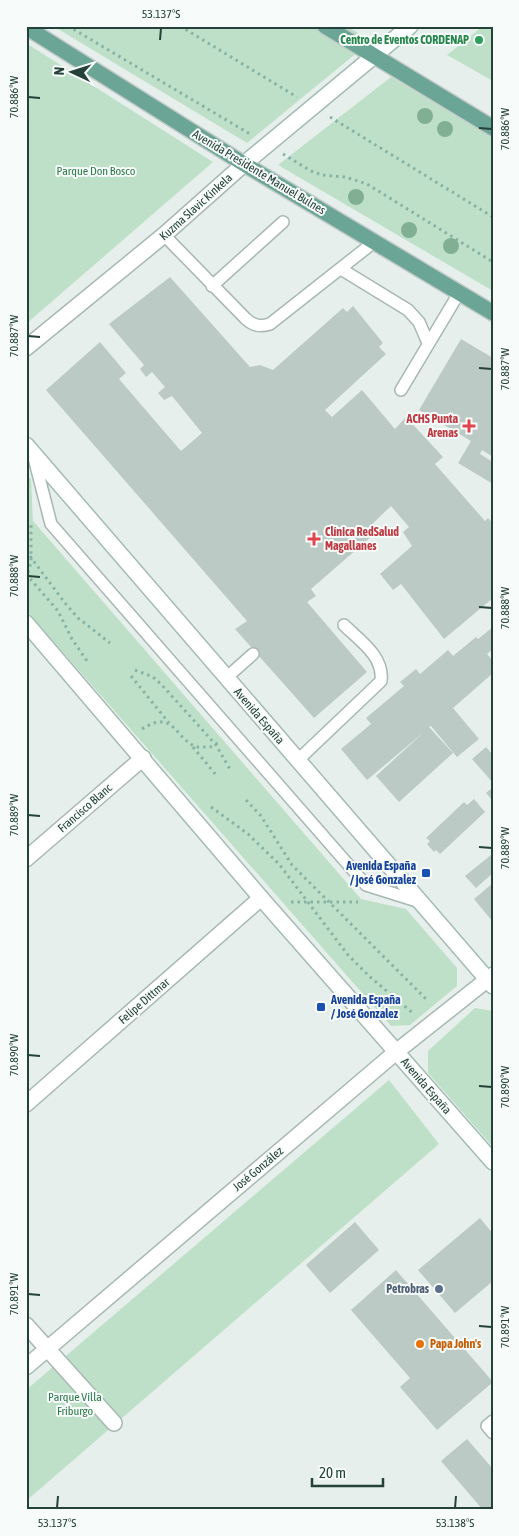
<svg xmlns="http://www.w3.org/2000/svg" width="519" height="1536" viewBox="0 0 519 1536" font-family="'Asap Condensed',sans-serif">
  <rect width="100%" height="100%" fill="#e6efeb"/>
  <path fill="#bfe0c8" d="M53,26H347L371,41L247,143Z
    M483,26H493V81L447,55Z
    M26,43L213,162L26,324Z
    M391,77L493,138V291L278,165Z
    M26,474L31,479L33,521L361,899L406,909L457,968V986L410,1025L391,1026L26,610Z
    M475,1008L493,1011V1147L428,1073V1051Z
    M389,1080L439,1144L26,1501V1390Z"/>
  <path fill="#bbcac4" d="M170,277L250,367L260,365L273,370L343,308L347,312L353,306L383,343L379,347L386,354L325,410L332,417L362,390L395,429L406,417L443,457L435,464L485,521L488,518L493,523V598L444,639L401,584L393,590L380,574L412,546L403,532L409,527L391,506L367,529L373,535L311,589L316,596L307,602L367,672L314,718L235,629L247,621L46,390L100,342L126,373L119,379L181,451L202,433L172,396L164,400L158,393L165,387L152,372L146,377L140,369L144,365L109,324Z
    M461,339L493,358V457L482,450L480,454L493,462V484L458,463L471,441L419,410Z
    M493,627V649L487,654L493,661V673L453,708L479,739L457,757L431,726L429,727L453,753L399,802L376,776L424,732L367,780L341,749L371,724L366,718L404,686L400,682L416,669L420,674L448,650L453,656L476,637L478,639Z
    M486,747L493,755V783L472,759Z
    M493,787V801L486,793Z
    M474,799L485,812L440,854L436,850L434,852L427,844L430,841L426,838L464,802L467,805Z
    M491,855L493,857V873L476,888L465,876Z
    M493,883V922L474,899Z
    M480,1218L493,1234V1281L455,1313L418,1270Z
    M355,1222L379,1250L330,1293L306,1265Z
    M396,1270L493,1382L437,1430L400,1387L410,1378L351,1310Z
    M467,1439L493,1469V1510H483L441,1461Z"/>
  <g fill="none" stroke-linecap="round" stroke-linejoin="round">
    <g stroke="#a8b8b2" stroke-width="14">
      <path id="lane" d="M164,235L246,319C254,326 260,327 270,324L374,242
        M341,269L408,310L419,322L428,343
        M212,286L283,222
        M401,390L459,293
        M33,454L51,524L366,885L420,902
        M226,678L253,654
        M298,760L381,681C384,656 360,641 344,625
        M493,1421L487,1426L493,1433"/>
    </g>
    <g stroke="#a8b8b2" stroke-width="18">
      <path id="street" d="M26,348L164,235L244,164
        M26,859L143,758
        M26,1104L261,898
        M26,1325L114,1423
        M26,1367L396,1052L493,975"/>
    </g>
    <g stroke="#a4bbb3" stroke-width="18">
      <path id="secondary" d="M244,164L410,26
        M26,445L493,986
        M26,623L261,898L493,1162"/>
    </g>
    <g stroke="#c2cac8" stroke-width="18">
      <path id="primary" d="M325,26L493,128
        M26,27L244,164L493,313"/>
    </g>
    <path stroke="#86b3a5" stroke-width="3" stroke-dasharray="2.5 4" stroke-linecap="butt" d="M68,26L250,134
      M180,26L297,97
      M330,117L493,217
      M283,154L311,171L322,175L345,177L367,184L493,262
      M26,551L65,603L78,618L110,643
      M26,574L58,611L72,639L89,664
      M26,579L31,562V523
      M135,670L153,677L161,684L216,745L231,771
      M131,676L169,723
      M142,729C174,709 174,737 196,747H210L218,743
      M193,747L216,775
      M246,800L261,816L292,865L428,1001
      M211,807L248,834L279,864L348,955L369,976L414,1014
      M291,902H358"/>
    <use href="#lane" stroke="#fff" stroke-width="11"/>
    <use href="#street" stroke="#fff" stroke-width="15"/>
    <use href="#secondary" stroke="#fff" stroke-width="15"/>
    <use href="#primary" stroke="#6aa596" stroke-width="15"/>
  </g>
  <g fill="#80af93">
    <circle cx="425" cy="116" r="8"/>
    <circle cx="445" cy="129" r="8"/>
    <circle cx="356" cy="197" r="8"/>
    <circle cx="409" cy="230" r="8"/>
    <circle cx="451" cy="246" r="8"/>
  </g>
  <path fill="none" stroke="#24423a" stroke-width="2" d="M160,40L161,28M28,97L40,98M479,128L492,129M28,336L40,337M479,368L492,369M28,576L40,577M479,607L492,608M28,815L40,816M479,847L492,848M28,1055L40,1056M479,1086L492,1087M28,1294L40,1295M479,1326L492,1327M57,1508L58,1496M455,1508L456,1496"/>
  <circle fill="#2e9e5b" stroke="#f7fbf9" stroke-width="2" cx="479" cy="40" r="5"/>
  <g fill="#e0444e" stroke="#f7fbf9" stroke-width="2">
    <path d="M466.5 418.5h5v5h5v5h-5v5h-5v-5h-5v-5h5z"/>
    <path d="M311.5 531.5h5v5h5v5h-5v5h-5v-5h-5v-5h5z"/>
  </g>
  <g fill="#1a4fb4" stroke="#f7fbf9" stroke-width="2">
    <rect x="421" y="868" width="10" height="10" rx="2.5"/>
    <rect x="316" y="1002" width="10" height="10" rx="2.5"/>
  </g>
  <circle fill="#5c6f8a" stroke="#f7fbf9" stroke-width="2" cx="439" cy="1289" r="5"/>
  <circle fill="#e8710a" stroke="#f7fbf9" stroke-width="2" cx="420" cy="1344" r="5"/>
  <g text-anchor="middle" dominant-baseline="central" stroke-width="4" stroke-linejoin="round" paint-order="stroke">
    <g font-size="12" font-weight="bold" fill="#27864d" stroke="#f7fbf9" text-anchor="end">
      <text x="469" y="40">Centro de Eventos CORDENAP</text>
    </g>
    <g font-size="12" fill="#2d7a4b" stroke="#f7fbf9">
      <text x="96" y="171">Parque Don Bosco</text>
      <text x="75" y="1397">Parque Villa<tspan x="75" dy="14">Friburgo</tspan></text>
    </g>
    <g font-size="12" fill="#24423a" stroke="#f7fbf9">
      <text transform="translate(259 172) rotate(31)">Avenida Presidente Manuel Bulnes</text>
      <text transform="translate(196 207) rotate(-42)">Kuzma Slavic Kinkela</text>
      <text transform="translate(259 716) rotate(49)">Avenida España</text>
      <text transform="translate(85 808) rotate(-41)">Francisco Blanc</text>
      <text transform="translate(144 1001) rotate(-41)">Felipe Dittmar</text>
      <text transform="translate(426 1086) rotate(49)">Avenida España</text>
      <text transform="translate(258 1169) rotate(-40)">José González</text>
    </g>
    <g font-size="12" font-weight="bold" fill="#be3a42" stroke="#f7fbf9" text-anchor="end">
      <text x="458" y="419">ACHS Punta<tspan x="458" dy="14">Arenas</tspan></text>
      <text x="325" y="532" text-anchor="start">Clínica RedSalud<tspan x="325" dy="14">Magallanes</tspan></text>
    </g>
    <g font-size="12" font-weight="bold" fill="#164399" stroke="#f7fbf9" text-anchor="end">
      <text x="416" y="866">Avenida España<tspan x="416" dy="14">/ josé Gonzalez</tspan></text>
      <text x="331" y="1000" text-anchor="start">Avenida España<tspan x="331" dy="14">/ José Gonzalez</tspan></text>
    </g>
    <g font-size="12" font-weight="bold" fill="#4e5e75" stroke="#f7fbf9" text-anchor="end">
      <text x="429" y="1289">Petrobras</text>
    </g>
    <g font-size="12" font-weight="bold" fill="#c56008" stroke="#f7fbf9" text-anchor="start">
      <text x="430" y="1344">Papa John's</text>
    </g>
  </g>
  <rect width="519" height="1536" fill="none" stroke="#f7fbf9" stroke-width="55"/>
  <g transform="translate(72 72) rotate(274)" stroke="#f7fbf9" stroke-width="4" paint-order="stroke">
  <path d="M0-4L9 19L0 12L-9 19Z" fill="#24423a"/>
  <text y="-8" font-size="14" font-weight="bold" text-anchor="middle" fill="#24423a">N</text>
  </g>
  <path d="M312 1478v8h71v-8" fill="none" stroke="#24423a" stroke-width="2.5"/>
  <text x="319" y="1478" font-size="15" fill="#24423a" stroke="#f7fbf9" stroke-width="4" paint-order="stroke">20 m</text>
  <rect x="28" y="28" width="464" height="1480" fill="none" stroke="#24423a" stroke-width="2"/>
  <g font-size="12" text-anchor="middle" fill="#24423a">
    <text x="161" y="18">53.137°S</text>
    <text transform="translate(14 97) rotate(-90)" y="4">70.886°W</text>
    <text transform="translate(505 129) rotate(-90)" y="4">70.886°W</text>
    <text transform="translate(14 336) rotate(-90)" y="4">70.887°W</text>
    <text transform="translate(505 369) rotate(-90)" y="4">70.887°W</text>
    <text transform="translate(14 576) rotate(-90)" y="4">70.888°W</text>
    <text transform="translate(505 608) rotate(-90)" y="4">70.888°W</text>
    <text transform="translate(14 815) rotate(-90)" y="4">70.889°W</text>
    <text transform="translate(505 848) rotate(-90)" y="4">70.889°W</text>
    <text transform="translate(14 1055) rotate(-90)" y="4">70.890°W</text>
    <text transform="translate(505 1087) rotate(-90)" y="4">70.890°W</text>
    <text transform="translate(14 1294) rotate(-90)" y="4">70.891°W</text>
    <text transform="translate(505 1327) rotate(-90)" y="4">70.891°W</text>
    <text x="57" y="1527">53.137°S</text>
    <text x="455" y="1527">53.138°S</text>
  </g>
</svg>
